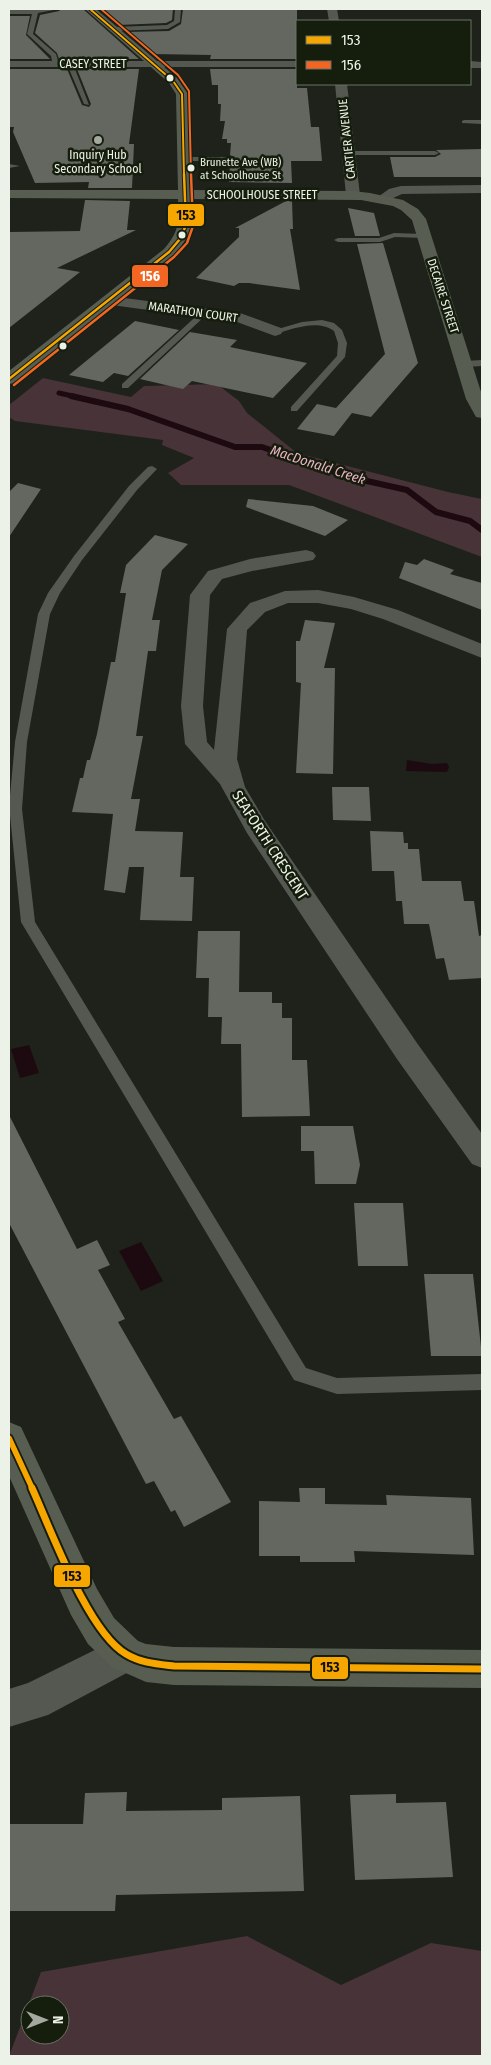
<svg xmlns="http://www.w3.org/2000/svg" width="491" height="2065" viewBox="0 0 491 2065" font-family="'Fira Sans Condensed',sans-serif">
  <rect width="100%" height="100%" fill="#1e221a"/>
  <path fill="#473338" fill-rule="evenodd" d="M43,378L131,397L144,386L217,384L239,401L247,413L297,453L448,492L482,499V557L289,485H181L168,473L194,458L162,445L163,440L15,421L9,417V405Z
    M247,1936L341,1985L431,1943L482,1951V2056H9L41,1972ZM30,2005H60V2035H30Z"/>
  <path fill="#1d0a11" d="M407,760L432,764L447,763L449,767L447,772L406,771Z
    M29,1045L39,1073L20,1078L11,1049Z
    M141,1242L163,1281L141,1291L119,1251Z"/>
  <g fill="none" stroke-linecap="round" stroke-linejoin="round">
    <path stroke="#1d0a11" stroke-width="5" d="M59,393L77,397"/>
    <path stroke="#1d0a11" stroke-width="6" d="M71,396L128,409L235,447H262L349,477L407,490L436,512L470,521L482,530"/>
  </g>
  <path fill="#63675f" d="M61,9H83L139,59H59L57,53L35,33L40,15L59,11Z
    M99,9H173L172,20L166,23L118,25Z
    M183,9H297V59H210L211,55L152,54L126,32L169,31L181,24Z
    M9,16H30L26,35L50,59H9Z
    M9,69H67L82,105L89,107L91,104L77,69H139L129,144H134L132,188H88L89,182L35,183L13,132L14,127H9Z
    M210,69H297V88H307L311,127H319L322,161H291L292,183L229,182L230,163L236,158L230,155L231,143H227V139H222L225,121H220L221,104H218V85H212Z
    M482,149V177H394L390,157H435L441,154L436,150Z
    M85,200L130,201L127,230H136L57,268L80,272L9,328V232L80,231Z
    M286,201H292L293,229H290L300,290L249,283H239L234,286L196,278L239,237V228H235Z
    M348,208L374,213L380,236H355Z
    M383,243L418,363L371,417L352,413L334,436L297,429L317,404L336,408L385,354L357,244Z
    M135,321L179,330L128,376L114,373L103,382L69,375Z
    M190,332L237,340L230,347L307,363L273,398L192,381L183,389L140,379Z
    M18,483L41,489L9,537V492Z
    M248,499L313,506L348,520L325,536L246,507Z
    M155,535L188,544L162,570L152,620H160L156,651H148L136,736H143L131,799H140L135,831L183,832L180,877H194L192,921L140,920L144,867H129L125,893L104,890L113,814L72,812L80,778H83L87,760H90L97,734L111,662H115L126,593H120L126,565Z
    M424,559L454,570L450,574L482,583V610L399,578L405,562L417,565Z
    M305,620L335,623L324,668H335L333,774L296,773L301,683L296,682V641H300Z
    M332,787H369L371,821L333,820Z
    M370,831L403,832L404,843H408V849H419L422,881H461L464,901H474L479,936L482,935V978L449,980L444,958L436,959L429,924H404L402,901H396L394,871H372Z
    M198,931H240L239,992H272V1003H282V1018H292V1060H307L310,1116L242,1117L241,1044H221L222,1017H208L209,978H196Z
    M9,1115L77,1249L97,1240L110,1265L98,1270L125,1319L118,1322L174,1419L181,1416L231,1502L184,1527L175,1510L171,1512L154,1481L146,1484L9,1223Z
    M301,1126H353L360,1165L356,1184H315L314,1151H301Z
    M354,1203H403L408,1266H358Z
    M424,1274H473L482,1356H431Z
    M299,1488H325V1504L387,1505L386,1495L471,1498L474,1555L354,1551L355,1562H300V1556H259V1501L300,1502Z
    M127,1792L126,1811L222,1810V1798L300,1796L304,1891L116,1895L115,1911H9V1824H83L85,1793Z
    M396,1794V1803L446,1802L453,1877L355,1880L350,1795Z"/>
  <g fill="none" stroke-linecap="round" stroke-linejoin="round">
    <path fill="#545851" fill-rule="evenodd" d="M45,9H59L38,13L33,34L56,54L58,61L52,66L49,64L52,61L51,56L27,34L32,14H9V10Z
      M175,9H181L180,22L168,29L114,31L111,29L114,27L167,25L174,21Z
      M71,63L76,64L75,69L89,105L84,104L69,69Z
      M464,120H482V124L462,123V121Z
      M345,151H435L439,153L435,155H348L344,153Z
      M181,157H230L234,159L230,161H181Z
      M9,164L20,166L9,168Z
      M394,233L424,234L428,236L424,238L395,237L380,242H338L334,240L338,238H379Z
      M203,310L207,313L206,315L128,388H122V384Z
      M322,320L334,323L342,330L347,343L345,357L297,411H291V407L337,356L338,343L334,331C317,319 293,329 275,334L271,331L302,322Z
      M482,360V366L465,367L460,364L465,361Z
      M152,466L157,469L137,490L82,560L60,593L50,614L27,742L22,809L35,922L306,1368L337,1378L482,1374V1390L337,1394L294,1380L21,922L9,806L15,742L38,614L48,593L74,556L129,486L148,467Z"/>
    <path fill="#545851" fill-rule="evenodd" d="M327,9H337L339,21H329Z
      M9,61H297V67H9Z
      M470,61L482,62V68H470Z
      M335,84H347L360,195L353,199L346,195Z
      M482,185V193L402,194L382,203L375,199L389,189L401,186Z
      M109,296L240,313L281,328L283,331L281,334L275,336L237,322L104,304L101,301L104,298Z
      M306,550L313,552L316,556L313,560L252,571L222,579L210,595L203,706L207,742L214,750L227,629L250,603L285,591L318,590L354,597L398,610L482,644V658L383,619L351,609L318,603H288L265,612L247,630L237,759L245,787L265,821L417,1043L482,1134V1168L472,1164L397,1059L247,833L220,784L185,744L181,706L190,595L208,571L250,559Z
      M125,1635L138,1641L144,1654L138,1667L48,1715L9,1727V1689L28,1683Z"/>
    <path fill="#585d52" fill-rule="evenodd" d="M85,9H96L177,78L188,94L192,190L353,191L370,193L403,200L418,209L426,219L482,395V418L476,417L466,399L412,220L401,210L393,206L361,200L192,199C193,227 193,233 174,255L15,383L9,384V371L164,249C180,230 179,222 178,199L9,198V190H178L176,94L169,83Z
      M9,1422L21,1427L97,1589L114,1618L138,1641L146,1644L174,1647L482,1650V1688L174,1685L146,1682L112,1667L88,1644L71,1615L9,1476Z"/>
    <g stroke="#151d0d" stroke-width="4">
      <path id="bus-1-far3" d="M90,9L173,81L182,94L184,175"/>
    </g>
    <g stroke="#151d0d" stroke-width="4.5">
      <path id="bus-1-far2" d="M9,379L169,252L180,239L186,225L184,174"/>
    </g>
    <g stroke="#151d0d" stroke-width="9">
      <path id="bus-1-far1" d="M9,1438L33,1490"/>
    </g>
    <g stroke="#151d0d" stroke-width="11">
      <path id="bus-1" d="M32,1488C51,1530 88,1632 126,1654C141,1663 157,1664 174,1666L482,1669"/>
    </g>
    <g stroke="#151d0d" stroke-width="4">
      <path id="bus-2-far1" d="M101,9L178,75L189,91L191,175"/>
    </g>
    <g stroke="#151d0d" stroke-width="4.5">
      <path id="bus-2" d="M14,385L174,257L187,243L193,226L191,174"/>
    </g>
    <use href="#bus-1-far3" stroke="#f7a600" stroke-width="2"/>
    <use href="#bus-1-far2" stroke="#f7a600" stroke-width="2.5"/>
    <use href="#bus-1-far1" stroke="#f7a600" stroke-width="5.5"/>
    <use href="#bus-1" stroke="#f7a600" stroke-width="7"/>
    <use href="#bus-2-far1" stroke="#f26522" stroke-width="2"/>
    <use href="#bus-2" stroke="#f26522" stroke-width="2.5"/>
  </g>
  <g fill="#ecf2e7" stroke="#151d0d" stroke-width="2">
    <circle cx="170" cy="78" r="4.5"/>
    <circle cx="191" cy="168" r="4.5"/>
    <circle cx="182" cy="235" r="4.5"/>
    <circle cx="63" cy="346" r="4.5"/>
  </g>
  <circle fill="#a4a99f" stroke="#151d0d" stroke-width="2" cx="98" cy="140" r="5"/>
  <g text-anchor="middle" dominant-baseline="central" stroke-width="5" stroke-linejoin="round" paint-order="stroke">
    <g font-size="11" fill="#ecf2e7" stroke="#151d0d" text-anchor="start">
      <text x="200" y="162">Brunette Ave (WB)<tspan x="200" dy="13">at Schoolhouse St</tspan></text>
    </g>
    <g font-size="12" fill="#ecf2e7" stroke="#151d0d">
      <text x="93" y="64">CASEY STREET</text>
      <text transform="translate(347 139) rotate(-96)">CARTIER AVENUE</text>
      <text x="262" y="195">SCHOOLHOUSE STREET</text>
      <text transform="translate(443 296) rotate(72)">DECAIRE STREET</text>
      <text transform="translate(193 312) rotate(8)">MARATHON COURT</text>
    </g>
    <g font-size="12" fill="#ecf2e7" stroke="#151d0d">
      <text x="98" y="155">Inquiry Hub<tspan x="98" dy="14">Secondary School</tspan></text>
    </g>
    <g font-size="14" font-style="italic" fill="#ecb3c5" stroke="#151d0d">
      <text transform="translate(318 465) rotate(18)">MacDonald Creek</text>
    </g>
    <g font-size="15" fill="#ecf2e7" stroke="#151d0d">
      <text transform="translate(270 845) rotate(57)">SEAFORTH CRESCENT</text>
    </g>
  </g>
  <g stroke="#151d0d" stroke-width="2">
    <rect x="167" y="203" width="38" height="24" rx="5" fill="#f7a600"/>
    <rect x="131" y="264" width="38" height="24" rx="5" fill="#f26522"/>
    <rect x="53" y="1564" width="38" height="24" rx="5" fill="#f7a600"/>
    <rect x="311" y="1656" width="38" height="24" rx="5" fill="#f7a600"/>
  </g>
  <g font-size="14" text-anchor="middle" font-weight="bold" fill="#fff">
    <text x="150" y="281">156</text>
  </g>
  <g font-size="14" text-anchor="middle" font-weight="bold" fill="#111">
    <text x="186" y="220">153</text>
    <text x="72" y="1581">153</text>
    <text x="330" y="1672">153</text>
  </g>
  <rect width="491" height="2065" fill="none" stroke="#ecf2e7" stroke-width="20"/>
  <rect x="296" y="20" width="175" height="65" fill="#151d0d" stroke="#6b7264"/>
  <rect x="306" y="36" width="25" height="8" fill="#f7a600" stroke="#6b7264"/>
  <text x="341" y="45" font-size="15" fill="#ecf2e7">153</text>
  <rect x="306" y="61" width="25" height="8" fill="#f26522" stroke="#6b7264"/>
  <text x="341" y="70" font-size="15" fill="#ecf2e7">156</text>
  <g transform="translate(45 2020) rotate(90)"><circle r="24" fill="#151d0d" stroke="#6b7264"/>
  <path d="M0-4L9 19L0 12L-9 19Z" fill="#a4a99f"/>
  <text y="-8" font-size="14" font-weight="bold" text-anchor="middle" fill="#ecf2e7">N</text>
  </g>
</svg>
